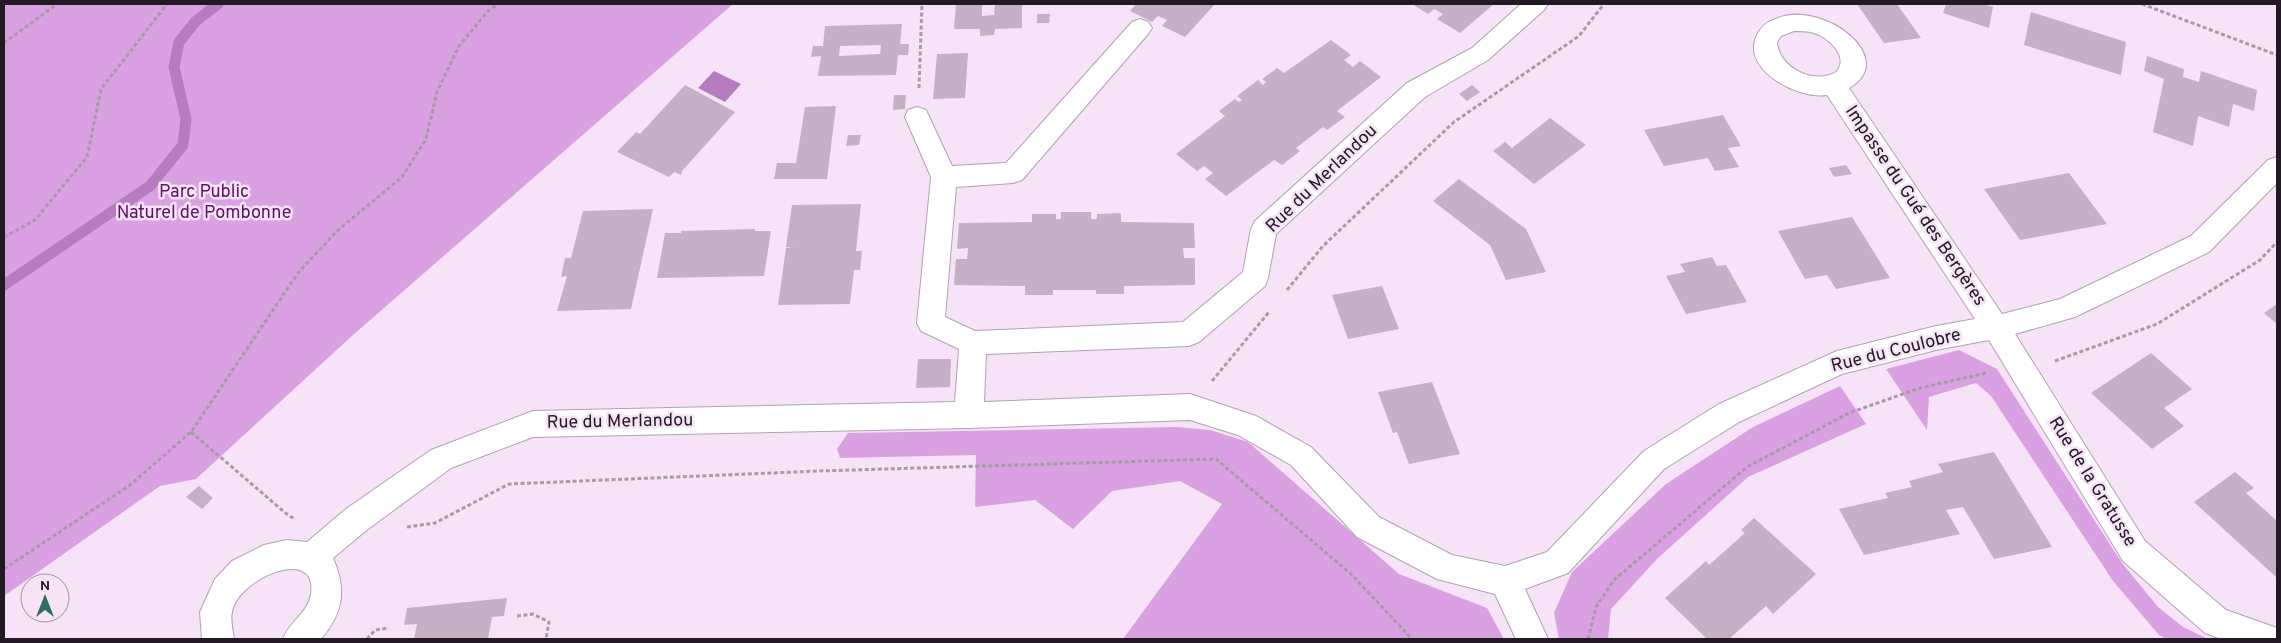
<svg xmlns="http://www.w3.org/2000/svg" width="2281" height="643" viewBox="0 0 2281 643" font-family="Overpass,sans-serif">
  <rect width="100%" height="100%" fill="#f6e3f8"/>
  <path fill="#d9a1e1" d="M4,4H733L353,335L196,479L160,486L4,596Z
    M1959,350L1997,369L2122,563L2158,607L2183,627L2208,639H2166L2159,635L2113,581L1991,396L1976,383L1929,397L1927,430L1886,369Z
    M1840,386L1866,424L1748,477L1657,559L1611,609L1608,639H1559L1554,613L1572,572L1666,484L1753,427Z
    M1177,427L1210,430L1248,442L1399,574L1487,608L1504,639H1123L1222,504L1180,481L1112,491L1073,529L1035,500L975,507L976,455L840,458L837,449L848,433Z"/>
  <path fill="#b77cbf" d="M714,71L741,84L725,102L698,88Z"/>
  <g fill="none" stroke-linecap="round" stroke-linejoin="round">
    <path stroke="#b77cbf" stroke-width="11" d="M4,285L150,186L183,145L186,119L174,67L179,42L196,21L218,4"/>
  </g>
  <path fill="#c4b1c6" fill-rule="evenodd" d="M956,4H982V16L994,15L995,4H1022V28L995,29L994,35L980,36V29H954Z
    M1136,4H1215L1185,37L1162,26L1167,20L1158,16L1152,22L1130,11Z
    M1412,4H1494L1460,33L1437,19L1443,14L1434,9L1428,14Z
    M1857,4H1897L1921,38L1884,43Z
    M1946,4H1983L1993,7L1989,28L1943,13Z
    M2031,12L2126,42L2121,75L2024,45Z
    M1037,14H1050L1049,23H1037Z
    M902,24L900,44H909L908,55H898L896,75L818,76L821,56L811,57L813,46H823L825,26ZM881,45L880,54L839,56L840,46Z
    M1331,40L1351,55L1344,60L1353,67L1360,61L1381,77L1337,111L1345,117L1327,130L1323,127L1296,148L1300,151L1282,165L1274,160L1226,196L1205,179L1213,173L1204,166L1197,171L1176,154L1225,116L1219,111L1235,99L1239,102L1242,100L1237,96L1258,80L1263,85L1266,82L1262,79L1277,68L1284,73Z
    M968,53L965,98L933,99L937,54Z
    M2147,56L2184,69L2183,77L2199,82L2201,71L2257,90L2254,111L2233,104L2229,127L2198,116L2193,146L2153,132L2164,79L2144,71Z
    M685,85L735,112L682,171L681,175L674,172L669,177L617,152L636,132L640,134Z
    M1472,85L1480,92L1467,101L1459,94Z
    M894,95H906L905,109L893,110Z
    M836,106L827,179H774L777,163H796L805,107Z
    M1723,115L1741,146L1728,148L1739,167L1715,171L1708,158L1664,166L1644,130Z
    M1550,118L1586,145L1534,184L1493,151L1505,142L1512,148Z
    M848,135H861L859,145L846,146Z
    M1846,165L1852,174L1834,177L1829,168Z
    M2069,173L2107,224L2020,240L1984,189Z
    M1459,179L1526,229L1546,272L1506,280L1490,245L1433,201Z
    M861,204L856,251H862L860,270H854L850,304L778,305L786,248H794L786,247L792,205Z
    M653,209L631,309L557,311L567,276L561,277L565,258H571L583,211Z
    M1061,212H1091V219H1097V214L1121,213V222L1194,223L1195,248H1183L1184,258H1195V285L1124,286V294H1096V290H1053V295H1025V286L954,285L956,259H967L968,248L957,249L959,223L1032,222V214H1056V219H1061Z
    M1852,217L1890,278L1836,289L1827,275L1805,279L1778,231Z
    M755,229V231H771L764,276L657,278L665,233H681V231Z
    M1712,257L1717,266L1726,265L1747,302L1686,314L1666,276L1685,272L1680,264Z
    M1382,286L1399,329L1348,339L1332,295Z
    M2277,304V324L2264,313Z
    M2151,353L2192,389L2164,408L2184,426L2152,449L2091,393Z
    M918,359H951L950,387L916,388Z
    M1432,382L1460,454L1409,464L1397,432L1393,433L1378,392Z
    M1994,452L2052,547L1994,559L1963,507L1946,510L1960,534L1864,555L1839,509L1888,498L1885,493L1912,487L1909,481L1943,472L1938,464Z
    M2235,472L2254,488L2246,493L2277,521L2276,577L2194,502Z
    M199,486L213,498L202,509L186,497Z
    M1754,518L1816,574L1773,614L1766,606L1729,639H1707L1665,598L1706,561L1709,565L1745,533L1741,530Z
    M507,598L504,616L492,617L488,639H414L417,624L404,625L407,608Z"/>
  <g fill="none" stroke-linecap="round" stroke-linejoin="round">
    <g stroke="#b2a0b4" stroke-width="2">
      <path id="minor" d="M1521,4H1548L1544,10L1488,60L1425,97L1276,234L1268,278L1265,286L1199,342L1189,346L986,354L984,402L1190,394L1256,416L1311,447L1379,517L1452,555L1505,566L1547,552L1644,451L1719,404L1837,351L1936,326L1975,319L1827,95C1797,100 1734,66 1760,30C1765,23 1770,21 1778,18C1824,0 1900,59 1849,88L2002,314L2060,299L2191,236L2268,160L2277,157V183L2209,252L2075,317L2015,334L2145,541L2226,610L2277,628V639H2221L2205,633L2123,561L1989,340L1936,350L1842,374L1739,422L1664,469L1568,573L1525,589L1548,639H1516L1495,594L1437,579L1357,537L1291,465L1238,435L1190,420L969,428L533,437L451,468L368,529L333,558C347,590 343,613 321,639H283C289,622 308,613 311,594C318,544 237,579 232,612C230,620 233,631 234,639H202L200,612L215,579L232,561L264,545L287,540L307,542L346,509L431,450L533,411L955,402L959,349L921,331L917,323L931,177L905,117L908,110L917,107L926,110L952,166L1006,163L1132,22L1140,19L1148,22L1152,28L1148,34L1022,180L1013,183L956,187L945,317L975,331L1183,322L1243,272L1251,229L1255,221L1407,83L1472,48ZM1794,31C1800,31 1808,31 1814,33C1829,38 1850,57 1836,72C1814,85 1779,68 1777,42L1781,36Z"/>
    </g>
    <path stroke="#a99aaa" stroke-width="3" stroke-dasharray="4 2.5" stroke-linecap="butt" d="M2142,4L2277,55
      M4,43L57,4
      M919,88L922,4
      M4,237L35,220L87,157L101,89L167,4
      M1287,290L1323,246L1454,122L1579,36L1604,4
      M2055,361L2157,324L2260,260L2277,242
      M1212,381L1269,312
      M191,432L289,516L296,519
      M407,527L435,523L509,484L819,471L1216,459L1351,574L1412,639
      M4,569L130,485L191,432L298,273L336,232L402,177L426,139L437,92L459,46L487,12L498,4
      M517,616L533,614L549,622L546,639
      M367,639L375,630L389,628
      M1588,639L1596,607L1614,580L1747,467L1849,413L1920,388L1986,373"/>
    <use href="#minor" fill="#fff" fill-rule="evenodd"/>
  </g>
  <g text-anchor="middle" dominant-baseline="central" stroke-width="5" stroke-linejoin="round" paint-order="stroke">
    <g font-size="18" fill="#211a22" stroke="#f6e3f8">
      <text transform="translate(1322 179) rotate(-44)">Rue du Merlandou</text>
      <text transform="translate(1915 206) rotate(56)">Impasse du Gué des Bergères</text>
      <text transform="translate(1896 351) rotate(-14)">Rue du Coulobre</text>
      <text transform="translate(620 422) rotate(-1)">Rue du Merlandou</text>
      <text transform="translate(2092 482) rotate(58)">Rue de la Gratusse</text>
    </g>
    <g font-size="18" fill="#5c1366" stroke="#f6e3f8">
      <text x="204" y="192">Parc Public<tspan x="204" dy="21">Naturel de Pombonne</tspan></text>
    </g>
  </g>
  <rect width="2281" height="643" fill="none" stroke="#211a22" stroke-width="10"/>
  <g transform="translate(45 598)"><circle r="24" fill="#f6e3f8" stroke="#a193a2"/>
  <path d="M0-4L9 19L0 12L-9 19Z" fill="#2e6e5d"/>
  <text y="-8" font-size="14" font-weight="bold" text-anchor="middle" fill="#211a22">N</text>
  </g>
</svg>
